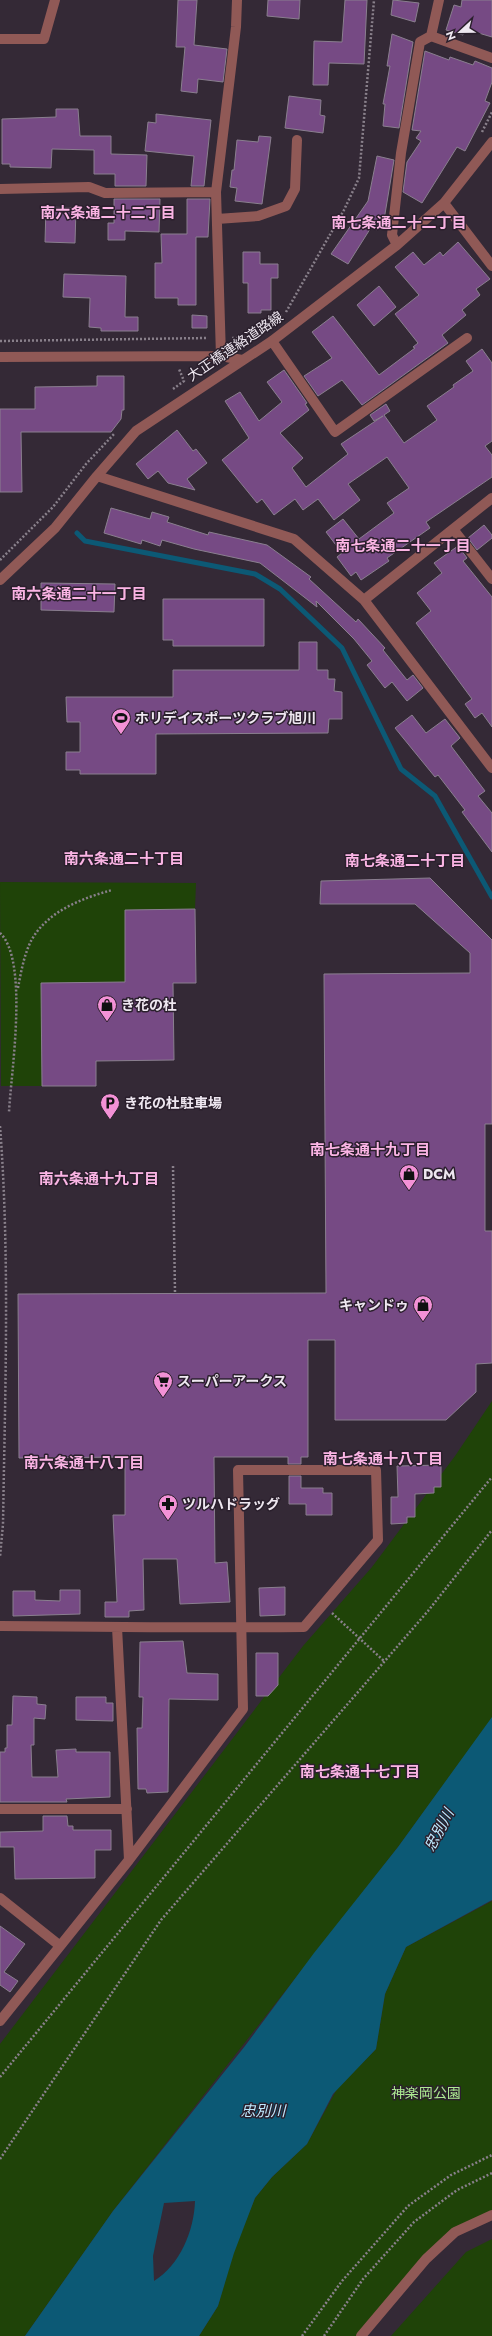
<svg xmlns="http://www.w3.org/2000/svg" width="492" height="2336" viewBox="0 0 492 2336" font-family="Jost,'Noto Sans JP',sans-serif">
  <rect width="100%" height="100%" fill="#342936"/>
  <path fill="#1f4308" d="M0,882L196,883L195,909L125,910V982L41,983L42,1086H1Z
    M492,1401V1718L398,1847L113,2211L25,2336H0V2044L303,1646L372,1567L455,1456Z
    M492,1901V2215L455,2232L361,2336H199L218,2306L233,2253L255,2198L272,2177L307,2144L337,2089L376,2049L385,1994L406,1947Z
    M492,2239V2336H391L466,2252Z"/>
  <path fill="#0c5975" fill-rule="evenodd" d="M492,1717V1900L406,1947L385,1994L376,2049L333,2094L307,2144L272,2177L255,2198L234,2253L218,2306L199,2336H25L113,2211L245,2046L314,1953L398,1847ZM195,2201C194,2231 180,2265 154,2281L153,2256L164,2203Z"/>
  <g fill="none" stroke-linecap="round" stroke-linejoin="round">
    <path stroke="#0c5975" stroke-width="5" d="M77,533L85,541L255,574L280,589L342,648L401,769L435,796L492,897"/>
  </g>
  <path fill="#764a84" stroke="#8a7f8f" d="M178,0H197L194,45L227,49L223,82L198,79L197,93L181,91L185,47H176Z
    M268,0H300L299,19L267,16Z
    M345,0H367L364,64L329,63L328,85H313L314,41L342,42Z
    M393,0L419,3L415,22L391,15Z
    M462,0H492V37L465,29L463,35L446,30L454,5L461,7Z
    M392,34L413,42L399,128L383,126L385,104H383L390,66H387Z
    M425,51L449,60L450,57L473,65L475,61L492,68V82L485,101L490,103L465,151L457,147L422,203L403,192L407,162L421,141L416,138L421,131L412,130Z
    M289,96L321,100L320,115L325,116L323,133L285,128Z
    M56,109H78L80,136H111V154L147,155L146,186H115V174H94V150L52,149L51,168L10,167V164H2V119L56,117Z
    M156,114L211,120L204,186H191L194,156L145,151L148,122L156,123Z
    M259,136L271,137L262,204L235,201L237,188L230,187L232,170H234L237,140L258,142Z
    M377,156L394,160L384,220L377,230L372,226L348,264L331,254L368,201Z
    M114,199H160L159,232L125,231V240H108V223H114Z
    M187,199H210L208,237H196V305H178V298H155V263H162L161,234H187Z
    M46,207L76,208L75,243L45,242Z
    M458,242L490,279L476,289L480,295L462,310L466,315L442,335L448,343L362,405L342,380L318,396L304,376L332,358L312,332L333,316L379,375L415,348L413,347L418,343L395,314L419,295L395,267L413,252L424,265L440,252L443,256Z
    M243,252H260V264H278V278H271V310H261V313H248V283H243Z
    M64,274L126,276L125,317H138V331H101V328L89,327L90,298L63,297Z
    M379,286L396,307L374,326L357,305Z
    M192,315L207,316V328H192Z
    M482,349L492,363V441L485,446L492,455V477L426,522L430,528L387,558L389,561L361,580L356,572L351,576L337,557L342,553L326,532L343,519L359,539L394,513L387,503L409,488L387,457L348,484L360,500L334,520L318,499L303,510L295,499L274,515L262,499L257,503L222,460L249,438L225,401L240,392L259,421L282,402L267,382L284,370L307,403L305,404L309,410L280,433L303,458L292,468L306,487L348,454L341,444L383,416L374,421L370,415L386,404L390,411L384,415L404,443L437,420L427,406L454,387L453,385L473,371L466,361Z
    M97,376H124V410H122L121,419L111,432H21L22,492H0V409H35V387L97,386Z
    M177,430L193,451L196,449L207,463L187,479L195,490L168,483L158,471L148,479L136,464Z
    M111,508L150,519L152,512L169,517L167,522L208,535L209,532L267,545L311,577L309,579L356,622L358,619L385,648L383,650L407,680L413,675L423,688L407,701L392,682L385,688L367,665L372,661L354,639L316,601L317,607L260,563L194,549L162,540L160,546L142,540L141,544L104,533Z
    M484,525L492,535V538L477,550L468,538Z
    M458,546L467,558L463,561L492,597V727L482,713L475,718L465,704L472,699L416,623L431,611L417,593L442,573L434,563Z
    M41,583L115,584L114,612L41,610Z
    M163,599H264V646H173V640H163Z
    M299,642H317V670H328V679H335L334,691L342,692V719H329L328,733L156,734V774H80V770H66V752H80V722H67L66,697H173V670H299Z
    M412,715L426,733L445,719L460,738L451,746L485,791L478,796L492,813V852L462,812L465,810L438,775L435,777L395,728Z
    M430,878L492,940V1124H485V1231H492V1363L476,1364V1392L446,1420H335V1340H308V1457H301V1464H288V1457H214L215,1563L227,1562L230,1602L180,1604L177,1559H143L144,1610L129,1611V1617H105V1602H117L113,1515H125V1457L19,1458L18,1294L326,1293L324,974L470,973V953L415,904H320L321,881Z
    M195,909L196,983H173L174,1060L96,1061V1086H42L41,983L125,982V910Z
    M441,1465V1487H434V1493L415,1494V1517H407V1523L391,1524V1497H398L397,1466Z
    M289,1476H301V1488H323V1493H332V1515H306V1504H289Z
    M285,1587V1615L260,1616L259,1588Z
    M60,1590H80V1614L13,1616V1591H35V1600L60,1601Z
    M183,1641L187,1673L218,1674V1700L169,1699L168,1792L147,1793L146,1789H138L137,1728H142L143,1697H139L140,1642Z
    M256,1653H278V1685L268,1696H256Z
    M13,1696L37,1697V1704L46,1705L45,1719L34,1718V1745H31L32,1777H58L56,1750L76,1749V1752H110V1797L66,1799L67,1802H0V1752H5V1748H7V1725H12Z
    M76,1697H106V1703H113V1721L76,1720Z
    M43,1816H67L68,1826H73V1830H111V1850H95V1878L15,1879L14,1847H0V1832L43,1831Z
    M0,1926L25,1944L4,1972L18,1981L10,1992L0,1985Z"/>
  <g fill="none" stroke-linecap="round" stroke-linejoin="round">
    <path stroke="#89808b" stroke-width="2.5" stroke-dasharray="2 2" stroke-linecap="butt" d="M482,132L492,112
      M286,312L344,210L359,178L374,0
      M232,338H247L282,315
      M0,341L207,338
      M173,389L184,381L179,369
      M0,560L53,507L86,464L114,434
      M0,933C29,960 11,1073 9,1112
      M18,988C21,972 24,955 31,941C47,911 83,898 112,890
      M0,1126C10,1258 5,1392 3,1524L0,1557
      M173,1166L175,1293
      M332,1613L384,1661
      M0,2077L492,1477
      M0,2159L161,1920L428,1611L492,1530
      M302,2336L342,2281L408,2206L451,2175L492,2155
      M324,2336L363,2279L414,2222L457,2190L492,2173"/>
    <path stroke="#905956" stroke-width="10" d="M431,36L492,58
      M0,39H44L55,0
      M0,189L89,187L105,193L216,192
      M444,203L492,266
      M217,219L258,216L286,206L295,189L297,140
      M397,245L392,235L401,153L420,42L431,36L439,0
      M272,341L335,432L467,338
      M221,356L216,192L236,27L237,0
      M0,357L221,356L242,360
      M97,476L294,539L364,600L492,768
      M453,529L492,579
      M0,580L55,528L97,476L136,431L272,341L397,245L444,203L492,142
      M364,600L492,498
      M0,1626C101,1627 203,1628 304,1627L378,1540L376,1470H238L243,1709L129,1860L0,2021
      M117,1627L129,1860
      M0,1809H127
      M0,1898L59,1945
      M361,2336L426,2259L455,2232L492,2215"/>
  </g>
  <defs>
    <g id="stadium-pin" transform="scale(1)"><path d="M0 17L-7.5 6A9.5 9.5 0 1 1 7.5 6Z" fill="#f391d6" stroke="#2a1f2c"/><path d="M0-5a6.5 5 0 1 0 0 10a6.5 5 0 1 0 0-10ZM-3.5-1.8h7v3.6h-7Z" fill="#111"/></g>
    <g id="shop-pin" transform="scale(1)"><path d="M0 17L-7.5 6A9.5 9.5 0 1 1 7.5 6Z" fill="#f391d6" stroke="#2a1f2c"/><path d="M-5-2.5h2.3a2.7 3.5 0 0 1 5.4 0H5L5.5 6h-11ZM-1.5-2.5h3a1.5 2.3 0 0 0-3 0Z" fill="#111"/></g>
    <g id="parking-pin" transform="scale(1)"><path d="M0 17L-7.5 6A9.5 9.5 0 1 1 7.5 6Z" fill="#f391d6" stroke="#2a1f2c"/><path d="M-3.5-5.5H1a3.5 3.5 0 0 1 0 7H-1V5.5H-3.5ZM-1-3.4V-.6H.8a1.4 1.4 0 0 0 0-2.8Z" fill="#111"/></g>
    <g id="supermarket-pin" transform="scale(1)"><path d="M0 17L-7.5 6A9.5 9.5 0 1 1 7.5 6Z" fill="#f391d6" stroke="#2a1f2c"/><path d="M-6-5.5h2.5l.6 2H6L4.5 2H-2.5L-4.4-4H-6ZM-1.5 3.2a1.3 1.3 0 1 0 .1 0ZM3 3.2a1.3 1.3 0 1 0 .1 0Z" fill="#111"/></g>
    <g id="pharmacy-pin" transform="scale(1)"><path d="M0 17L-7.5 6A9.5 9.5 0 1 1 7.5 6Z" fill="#f391d6" stroke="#2a1f2c"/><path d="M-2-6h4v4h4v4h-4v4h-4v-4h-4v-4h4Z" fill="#111"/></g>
  </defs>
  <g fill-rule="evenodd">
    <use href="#stadium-pin" x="121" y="718"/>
    <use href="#shop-pin" x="107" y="1005"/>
    <use href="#parking-pin" x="110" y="1103"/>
    <use href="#shop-pin" x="409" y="1174"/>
    <use href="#shop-pin" x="423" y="1305"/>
    <use href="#supermarket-pin" x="163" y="1381"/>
    <use href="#pharmacy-pin" x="168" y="1504"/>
  </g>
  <g text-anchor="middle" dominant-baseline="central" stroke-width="3" stroke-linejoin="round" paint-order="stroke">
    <g font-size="14" fill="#eee7f0" stroke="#2a1f2c">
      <text transform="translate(235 346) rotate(-34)">大正橋連絡道路線</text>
    </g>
    <g font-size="14" font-weight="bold" fill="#eee7f0" stroke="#2a1f2c" text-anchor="start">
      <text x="135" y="718">ホリデイスポーツクラブ旭川</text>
      <text x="121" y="1005">き花の杜</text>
      <text x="124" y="1103">き花の杜駐車場</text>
      <text x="423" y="1174">DCM</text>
      <text x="409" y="1305" text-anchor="end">キャンドゥ</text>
      <text x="177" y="1381">スーパーアークス</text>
      <text x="182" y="1504">ツルハドラッグ</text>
    </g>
    <g font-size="14" fill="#adea92" stroke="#2a1f2c">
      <text x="426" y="2093">神楽岡公園</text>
    </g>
    <g font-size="15" font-weight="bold" fill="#fab4e4" stroke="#2a1f2c">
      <text x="108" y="213">南六条通二十二丁目</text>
      <text x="399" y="223">南七条通二十二丁目</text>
      <text x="403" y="546">南七条通二十一丁目</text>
      <text x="79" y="594">南六条通二十一丁目</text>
      <text x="124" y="859">南六条通二十丁目</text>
      <text x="405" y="861">南七条通二十丁目</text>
      <text x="370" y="1150">南七条通十九丁目</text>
      <text x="99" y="1179">南六条通十九丁目</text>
      <text x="383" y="1459">南七条通十八丁目</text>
      <text x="84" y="1463">南六条通十八丁目</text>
      <text x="360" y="1772">南七条通十七丁目</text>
    </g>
    <g font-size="15" font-style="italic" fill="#bee9fe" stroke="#2a1f2c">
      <text transform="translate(439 1830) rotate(-62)">忠別川</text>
      <text x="263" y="2111">忠別川</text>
    </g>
  </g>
  <g transform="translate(460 32) rotate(248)" stroke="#2a1f2c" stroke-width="3" paint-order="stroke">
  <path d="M0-3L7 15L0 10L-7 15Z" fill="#eee7f0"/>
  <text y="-6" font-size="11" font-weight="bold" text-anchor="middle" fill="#eee7f0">N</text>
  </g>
</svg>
